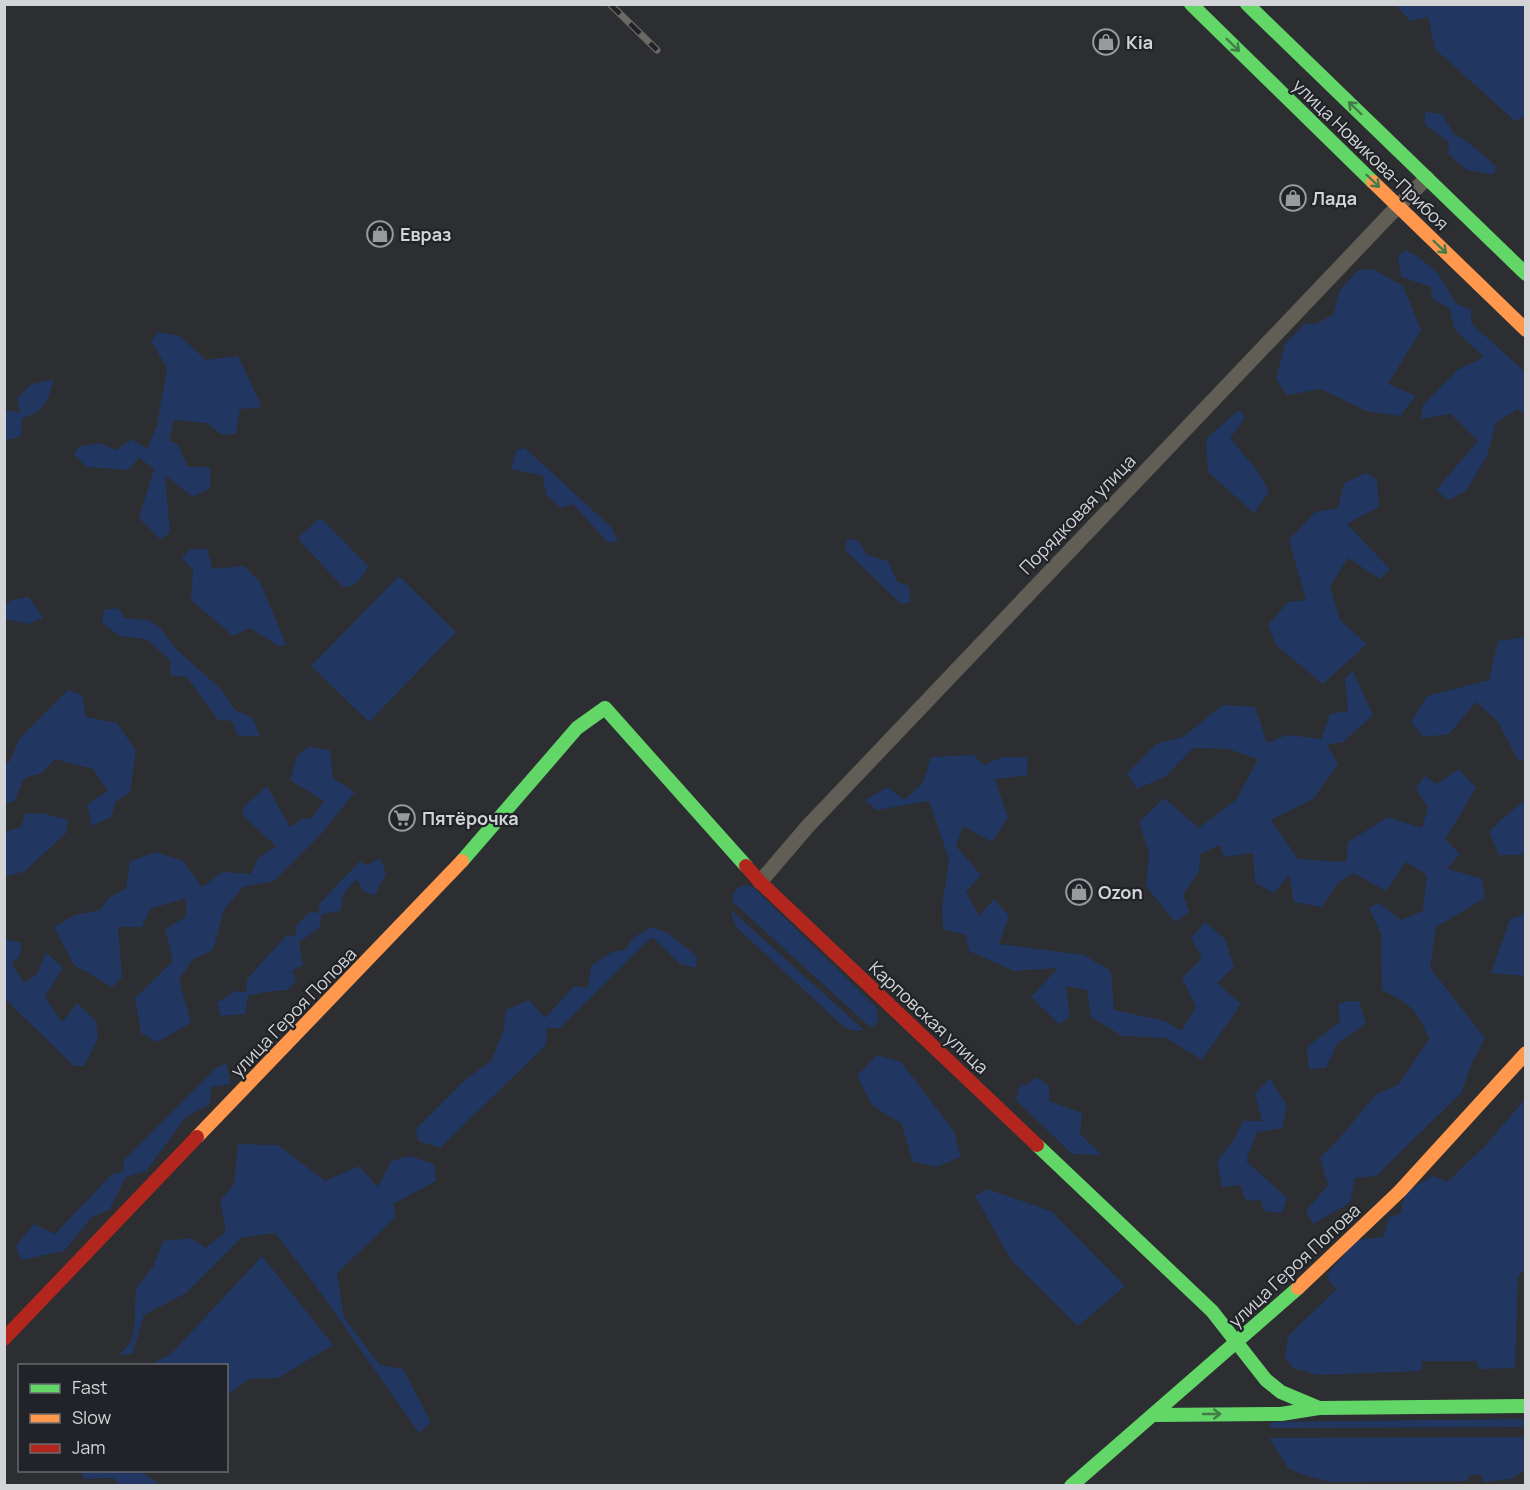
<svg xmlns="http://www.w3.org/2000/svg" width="1530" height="1490" viewBox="0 0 1530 1490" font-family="Manrope,sans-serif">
  <rect width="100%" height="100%" fill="#2c2e31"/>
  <path fill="#213761" d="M1396,5H1525V116L1515,121L1435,49L1428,17L1410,21Z
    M1425,112L1442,114L1454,134L1464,139L1496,166L1494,175L1467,170L1448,154L1449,142L1425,125Z
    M1406,250L1417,256L1438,273L1456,304L1471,309V323L1525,372V413L1517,409L1496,423L1487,456L1466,491L1448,500L1436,490L1478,441L1451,414L1421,419L1423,405L1457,370L1484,357L1455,330L1449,308L1432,299L1431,287L1401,277L1398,256Z
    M1373,269L1403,286L1421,330L1388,384L1416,396L1400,416L1366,411L1321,389L1287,395L1276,379L1285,344L1305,323L1315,324L1333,315L1340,290L1358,270Z
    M158,332L180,336L206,360L238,356L262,407L240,409L236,434L222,435L207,423L174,420L169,440L178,445L188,467H210V488L193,497L165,475L170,533L160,539L139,518L154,469L139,458L128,470L87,467L74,455L78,447L100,443L116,450L131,439L147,449L157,426L167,368L151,341Z
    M54,379C47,402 46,411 22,418L21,436L13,439L5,440V413L8,410L20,413L17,398L32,384Z
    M1239,410L1245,418L1230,438L1259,473L1269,492L1254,513L1208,472L1206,439Z
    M525,448L611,527L618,541L608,543L573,504L561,508L546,495L543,476L511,469L516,450Z
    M1367,473L1377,480L1379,507L1347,524L1390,569L1380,579L1348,558L1330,586L1340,620L1367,644L1323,684L1276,645L1268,625L1288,602L1306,600L1289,540L1315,512L1338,508L1344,483Z
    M319,519L324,521L368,566C364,576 353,590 342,586L299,540L300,536Z
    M847,539L858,540L867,555L888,561L897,582L909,586L910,602L901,604L845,550Z
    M189,549H207L213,569L244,566L260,582L286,644L280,647L250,628L233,636L191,600L193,570L182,558Z
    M399,576L456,632L369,722L311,666Z
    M29,597L43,618L28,624L5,619V606L11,600Z
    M118,608L125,618L148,620L160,628L178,651L222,690L235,710L253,718L260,737L237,735L232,721L218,720L187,677L170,675V660L146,639L119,636L102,622L104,610Z
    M1525,637V759L1518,760L1498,722L1476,702L1449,734L1423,737L1411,722L1427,696L1489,680L1498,641Z
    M1353,671L1373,715L1343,742L1327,745L1338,764L1313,799L1271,820L1298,859L1346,862L1348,842L1388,817L1422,828L1428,807L1416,789L1424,776L1437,784L1459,769L1476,788L1445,839L1460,854L1447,869L1481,878L1485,898L1436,927L1430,968L1485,1038L1471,1065L1462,1092L1376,1176L1355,1178L1350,1203L1313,1224L1306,1211L1328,1185L1320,1158L1338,1140L1376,1094L1398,1085L1429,1039C1417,1009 1410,1004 1382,990L1381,934L1369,908L1379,903L1401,920L1423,911L1427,875L1406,862L1386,891L1353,873L1338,883L1322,907L1294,902L1289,875L1274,893L1255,883L1253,853L1224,857L1220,845L1200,854L1199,872L1183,894L1189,912L1175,922L1146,886L1149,853L1139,822L1164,798L1199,828L1236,800L1258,759L1228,749L1193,748L1166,776L1137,789L1127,774L1156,744L1183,737L1223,705L1255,707L1267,743L1287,735L1321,739L1330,714L1348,711L1345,679Z
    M68,690L82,695L86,717L117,723L136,751L130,792L116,801L111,817L92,826L87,805L108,791L93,769L55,759L42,773L24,778L14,802L5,803V764L10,761L20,738Z
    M308,747L330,750L333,778L355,792L321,834L274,881L243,887L224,910L213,950L192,960L179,980L191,1023L157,1042L141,1033L135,998L173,961L165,929L186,917V898L150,909L142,927H118L122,977L112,987L74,965L54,927L75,915L100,910L109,898L126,888L130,861L157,852L183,861L202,887L223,872L251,874L258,858L276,846L242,815L244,806L267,786L290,827L303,818L311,819L324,801L290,780L297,756Z
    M974,755L983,765L1003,757H1028L1027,775L995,779L1008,818L992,842L963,826L956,846L981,875L966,892L979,916L994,899L1009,916L999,944L1084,955L1111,971L1114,1010L1165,1021L1181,1031L1196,1007L1182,978L1202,958L1191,938L1205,922L1225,939L1234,967L1217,983L1241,1004L1202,1060L1166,1038L1122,1036L1091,1017L1087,990L1066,986L1070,1017L1059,1024L1031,997L1058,968L1014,971L969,951L966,935L943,929L942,908L949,859L929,801L877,810L865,800L888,787L904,800L923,783L931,757Z
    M1525,800V851L1522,855H1499L1489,832L1502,819Z
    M41,813L68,820L66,833L25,871L5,877V832L21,827L25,814Z
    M380,858L386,873L375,895L364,892L357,879L344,893L340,911L322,914L319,928L299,942L303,965L292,971L296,982L287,990L264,992L248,996L245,1014L221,1016L217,1003L235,991L246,992L247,979L286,936L296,935V926L310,912L318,913L320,903L360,861L367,865Z
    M747,885L754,888L877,1008L878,1021L871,1028L732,901C733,890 737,887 747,885Z
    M1525,907V976L1491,973L1510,919L1522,915Z
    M731,910L864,1030L854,1031L845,1028L735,926Z
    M651,927L666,932L697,956L696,968L680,964L652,937L560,1028H547L546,1045L440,1148L418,1141L416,1129L466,1079L491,1061L503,1032L506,1010L529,1000L545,1018L574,986L588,988L591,966L610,953L626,949L633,938Z
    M5,939L22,943L19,958L11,962L24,983L38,973L46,952L63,968L45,997L62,1022L77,1003L96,1021L98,1039L84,1066H74L5,999Z
    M1348,1001H1359L1366,1024L1337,1044L1326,1068L1309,1069L1307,1047L1340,1022L1338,1004Z
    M877,1055L901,1062L954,1131L961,1157L935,1167L912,1161L902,1124L872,1105L857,1076Z
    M226,1063L231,1084L211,1087L210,1104L186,1117L146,1171L126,1177L109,1210L92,1217L64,1251L21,1260L16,1246L34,1224L55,1234L112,1174L123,1172L124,1160L215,1069Z
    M1037,1077L1049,1086V1101L1082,1113L1080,1134L1102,1155L1072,1154L1016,1100L1020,1085H1026Z
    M1270,1078L1287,1106L1282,1128L1257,1132L1246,1161L1287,1198L1282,1213L1264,1211L1261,1200L1246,1201L1240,1185L1222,1187L1217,1161L1232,1143L1243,1121H1262L1255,1094Z
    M1525,1099L1526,1267L1518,1277L1515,1368L1478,1369L1477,1361H1422L1421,1371L1318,1375L1293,1368L1285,1358L1288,1336L1339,1287H1333L1327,1275L1356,1240L1383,1237L1389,1217L1400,1214L1406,1192L1433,1176L1447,1182L1486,1145Z
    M238,1144L278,1145L325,1181L359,1166L378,1187L391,1161L410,1156L434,1164L436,1181L393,1204L396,1217L337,1273L344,1318L380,1365L403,1369L431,1422L419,1433L313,1282L275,1233L241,1238L186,1293L144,1315L133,1353L118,1356L130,1343L134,1331L136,1288L153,1267L163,1241L192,1238L205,1248L226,1232L220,1201L234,1184Z
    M987,1189L1051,1211L1125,1286L1078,1326L1011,1260L975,1196Z
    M262,1256L333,1345L278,1378L249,1379L227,1395L226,1366L150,1365L172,1353Z
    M1526,1419L1525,1427L1269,1428L1272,1422Z
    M1525,1437V1469L1512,1479L1483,1482L1482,1475H1468V1481L1330,1482L1301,1474L1288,1468L1269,1438Z
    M79,1471H144L143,1473L157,1482L160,1485H120L113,1478L85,1479Z"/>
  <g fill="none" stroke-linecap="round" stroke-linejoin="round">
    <path stroke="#605e55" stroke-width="15" d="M760,882L808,826L1398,206L1427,178"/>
    <path stroke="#63d668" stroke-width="14" d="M1191,4L1373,182
      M1247,4L1526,274
      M462,861L577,728L605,708L746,866
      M1037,1145L1212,1311L1266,1380L1281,1392L1319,1408
      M1154,1415L1281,1414L1319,1408L1526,1406
      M1071,1486L1298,1288"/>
    <path stroke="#ff974d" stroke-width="14" d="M1373,182L1526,330
      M197,1137L462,861
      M1298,1288L1400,1191L1526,1053"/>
    <path stroke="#b3261e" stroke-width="14" d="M746,866L760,882L1037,1145
      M4,1339L197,1137"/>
    <g stroke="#6a6963" stroke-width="7">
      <path id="rail" d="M610,4L657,50"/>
    </g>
    <use href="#rail" stroke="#212328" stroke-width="4.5" stroke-dasharray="14" stroke-linecap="butt"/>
  </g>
  <defs><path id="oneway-shaft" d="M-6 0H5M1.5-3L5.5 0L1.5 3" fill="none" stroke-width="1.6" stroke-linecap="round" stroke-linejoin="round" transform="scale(1.5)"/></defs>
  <g stroke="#427c48">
    <use href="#oneway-shaft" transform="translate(1233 45) rotate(44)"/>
    <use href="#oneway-shaft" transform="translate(1355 108) rotate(-136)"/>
    <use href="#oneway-shaft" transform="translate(1373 181) rotate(44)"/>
    <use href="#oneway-shaft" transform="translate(1440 247) rotate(44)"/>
    <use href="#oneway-shaft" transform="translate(1212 1414)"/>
  </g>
  <defs>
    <g id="shop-ring" transform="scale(1.35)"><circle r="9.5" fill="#212328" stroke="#989a9d" stroke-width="1.5"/><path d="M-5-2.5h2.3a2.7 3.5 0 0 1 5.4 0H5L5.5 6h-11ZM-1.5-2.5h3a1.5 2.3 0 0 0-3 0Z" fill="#989a9d"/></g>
    <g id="supermarket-ring" transform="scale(1.35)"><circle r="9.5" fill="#212328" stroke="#989a9d" stroke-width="1.5"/><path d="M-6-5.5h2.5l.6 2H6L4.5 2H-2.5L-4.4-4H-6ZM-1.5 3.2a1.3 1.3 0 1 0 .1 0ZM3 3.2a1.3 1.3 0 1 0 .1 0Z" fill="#989a9d"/></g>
  </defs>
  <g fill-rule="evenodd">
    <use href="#shop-ring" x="1106" y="42"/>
    <use href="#shop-ring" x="1293" y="198"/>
    <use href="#shop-ring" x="380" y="234"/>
    <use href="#supermarket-ring" x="402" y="818"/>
    <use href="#shop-ring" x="1079" y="892"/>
  </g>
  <g text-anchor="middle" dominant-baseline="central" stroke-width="4.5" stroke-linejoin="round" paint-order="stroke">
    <g font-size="18" font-weight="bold" fill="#d2d4d7" stroke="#212328" text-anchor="start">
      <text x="1126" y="42">Kia</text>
      <text x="1312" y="198">Лада</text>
      <text x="400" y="234">Евраз</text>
      <text x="422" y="818">Пятёрочка</text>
      <text x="1098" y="892">Ozon</text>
    </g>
    <g font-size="18" fill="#d2d4d7" stroke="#212328">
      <text transform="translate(1371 154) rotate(44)">улица Новикова-Прибоя</text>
      <text transform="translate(1077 514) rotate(-46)">Порядковая улица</text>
      <text transform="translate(293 1012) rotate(-46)">улица Героя Попова</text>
      <text transform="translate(929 1017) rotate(43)">Карповская улица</text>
      <text transform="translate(1294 1265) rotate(-43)">улица Героя Попова</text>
    </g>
  </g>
  <rect width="1530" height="1490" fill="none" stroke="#d2d4d7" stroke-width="12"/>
  <rect x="18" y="1364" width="210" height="108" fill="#212328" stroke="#686a6e" stroke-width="1.5"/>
  <rect x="30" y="1384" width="30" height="9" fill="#63d668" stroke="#686a6e" stroke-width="1.5"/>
  <text x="72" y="1394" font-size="18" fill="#d2d4d7">Fast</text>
  <rect x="30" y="1414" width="30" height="9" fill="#ff974d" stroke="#686a6e" stroke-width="1.5"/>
  <text x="72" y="1424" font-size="18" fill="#d2d4d7">Slow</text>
  <rect x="30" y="1444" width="30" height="9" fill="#b3261e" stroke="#686a6e" stroke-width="1.5"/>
  <text x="72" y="1454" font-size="18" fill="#d2d4d7">Jam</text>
</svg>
